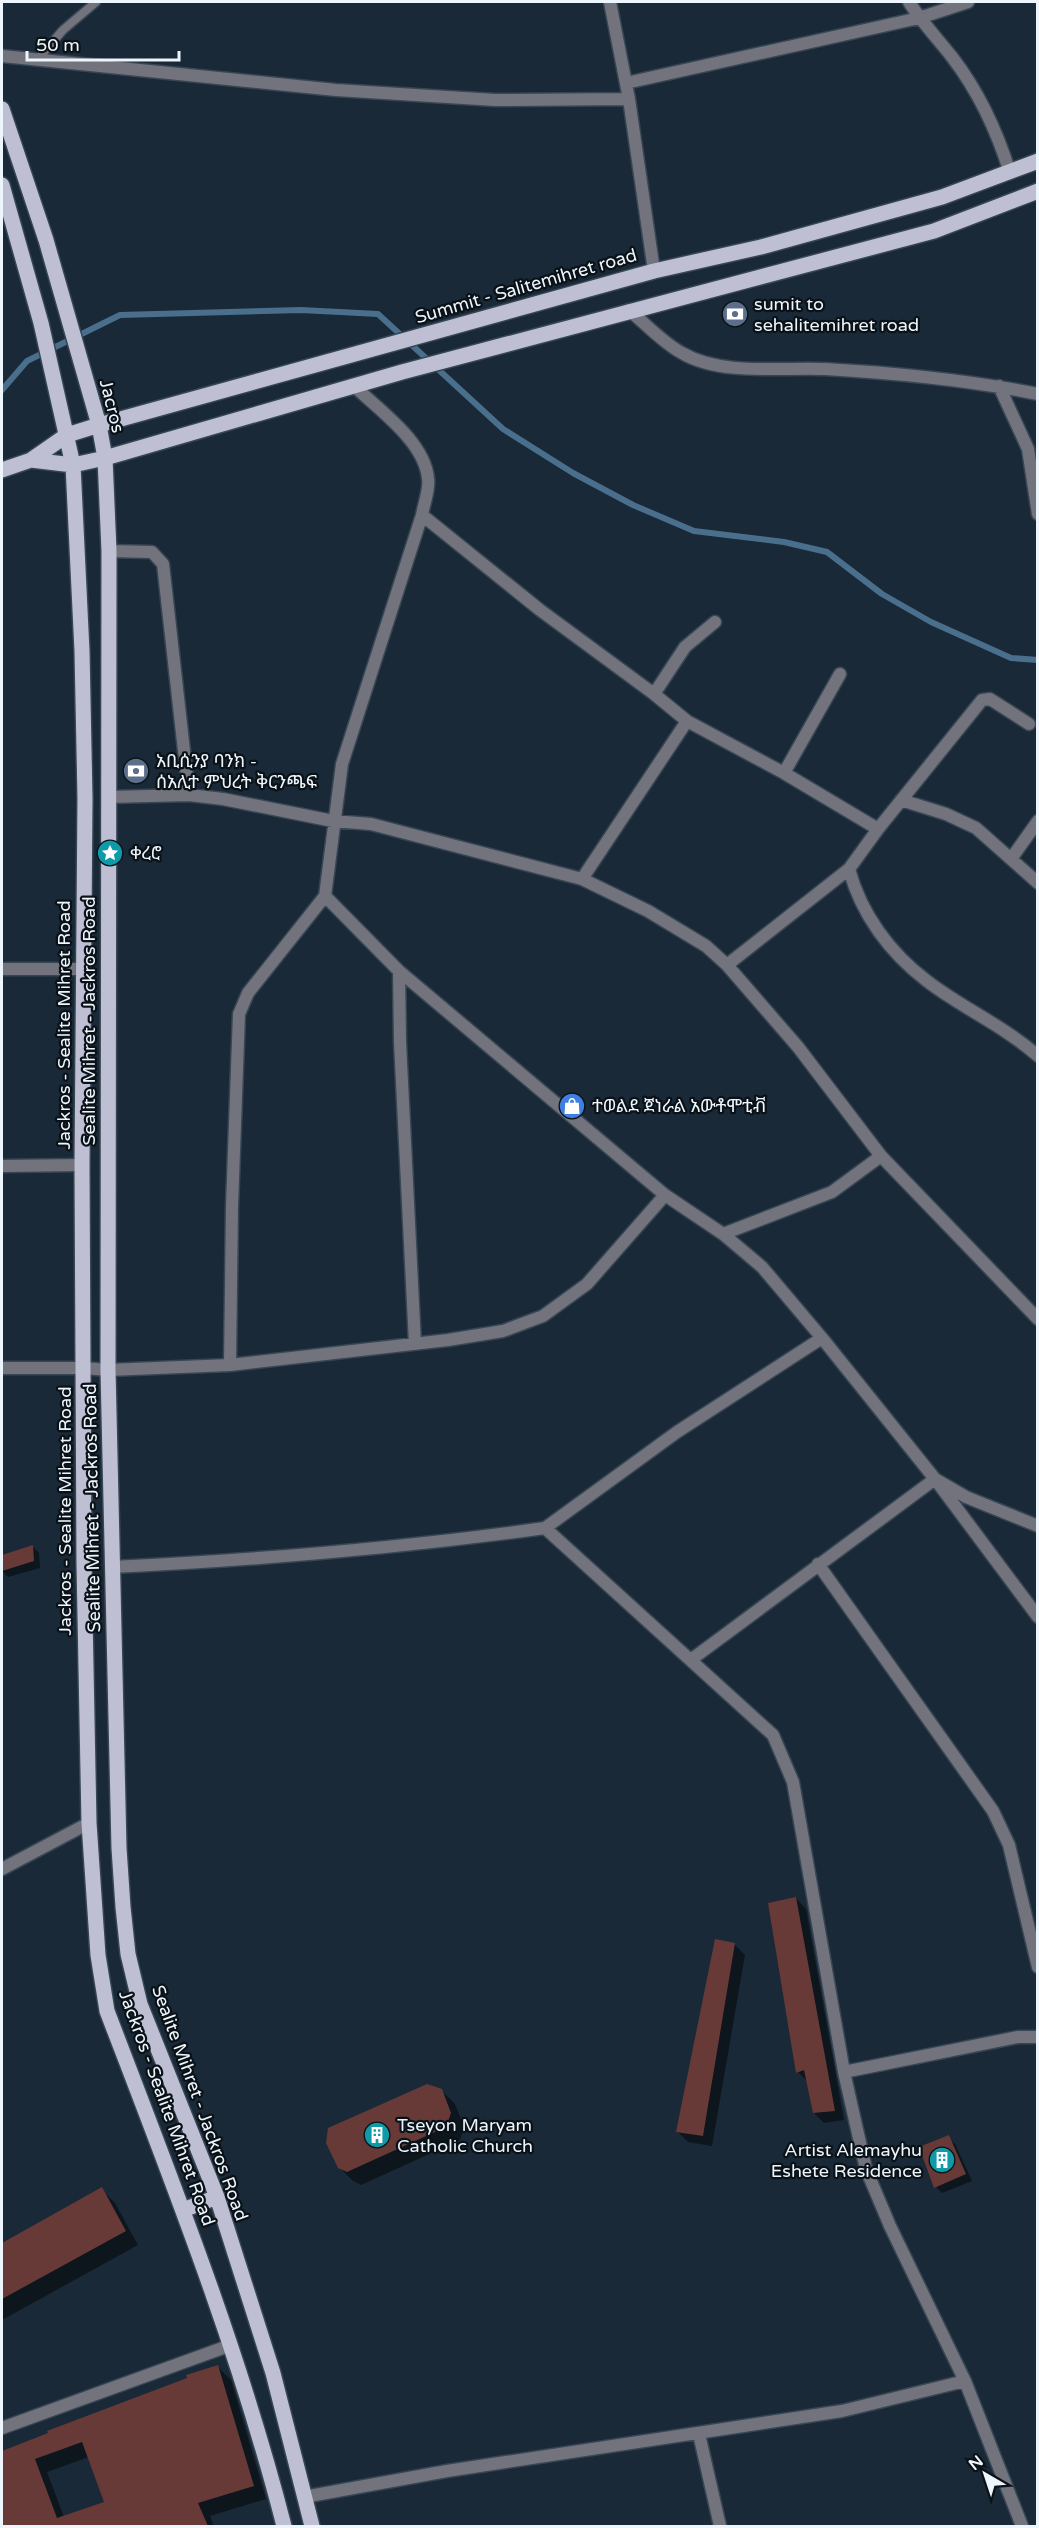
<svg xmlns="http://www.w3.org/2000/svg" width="1039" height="2528" viewBox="0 0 1039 2528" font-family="'Varela Round','Noto Sans Ethiopic',sans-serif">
  <rect width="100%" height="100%" fill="#192937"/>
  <path fill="#0007" fill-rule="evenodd" d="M33,1547L39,1553L40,1568L8,1577L2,1571V1556Z
    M796,1898L806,1909L844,2120L824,2123L814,2113L808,2082L798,2072Z
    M734,1944L745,1955L712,2146L688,2142L678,2132Z
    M441,2090L455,2104L464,2127L460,2140L361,2185L353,2181L339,2167Z
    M948,2137L955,2144L972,2181L942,2193L936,2187Z
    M101,2189L115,2203L138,2245L2,2320V2244Z
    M218,2367L231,2380L266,2499L210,2516L214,2526H2V2453ZM89,2457L106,2503L64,2517L47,2472Z"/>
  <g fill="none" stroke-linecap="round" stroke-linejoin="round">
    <path stroke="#496f8d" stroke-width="6" d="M2,390L27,361L120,315L301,310L378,314L503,429L573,473L633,505L694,531L784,542L827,552L882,594L931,622L1011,658L1038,660"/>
  </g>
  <path fill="#673a37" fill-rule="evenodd" d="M33,1545L34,1561L2,1571V1555Z
    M796,1897L835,2111L813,2113L804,2070L796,2073L768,1903Z
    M715,1939L735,1943L703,2136L676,2132Z
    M427,2084L442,2089L451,2113L446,2127L347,2172L338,2168L326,2143L328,2128Z
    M949,2135L966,2174L934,2188L919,2147Z
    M102,2187L126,2231L2,2299V2243Z
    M218,2365L254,2486L198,2503L208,2526H2V2451L48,2433L47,2431L187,2378L186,2375ZM82,2442L104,2502L57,2518L35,2459Z"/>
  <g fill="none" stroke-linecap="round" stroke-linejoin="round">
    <g stroke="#374653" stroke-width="11">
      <path id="lane" d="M36,61L63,30L96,2"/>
    </g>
    <g stroke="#374653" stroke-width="15">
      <path id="street" d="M610,2L629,99L654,271
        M909,2C921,21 937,38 952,57C979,92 997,131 1010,173
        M2,56L336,90L495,100L629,99
        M626,83L919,18L968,2
        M629,310C646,324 663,343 682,353C721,376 781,367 825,369C896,373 968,380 1038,394
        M999,386L1028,449L1038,514
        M422,515L540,610L654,694L687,721L784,773L878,829
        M109,551L152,552L163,564L189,795
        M654,694L685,647L715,622
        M1029,724L990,699L982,700L878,829L849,869C861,914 890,953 927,981C962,1008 1004,1026 1038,1056
        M784,773L840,674
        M110,797L189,795L223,799L333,821L371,824L582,879L648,911L706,946L727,965L798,1047L881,1156L832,1192L723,1234
        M901,800L946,814L976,828L1038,883
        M1011,859L1038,821
        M582,879L687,721
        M325,896L399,971
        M727,965L849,869
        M2,969H82
        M881,1156L1038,1319
        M2,1166L82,1165
        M665,1195L723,1234L762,1267L822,1338L935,1479L692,1659
        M230,1365L232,1206L239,1014L248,993L325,896L342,764L422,515C424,503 430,489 428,478C424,441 379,410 353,385
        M2,1368H84L108,1370L230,1365L448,1340L503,1331L543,1316L587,1284L665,1195L399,971L400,1042L415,1344
        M1038,1526L966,1497L935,1479L1038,1617
        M545,1528L677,1432L822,1338
        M818,1564L993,1811L1009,1845L1038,1967
        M112,1567C256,1560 401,1548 545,1528L773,1735L793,1782L844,2072L866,2169L890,2226L965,2381L1022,2526
        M2,1869L89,1823
        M844,2072L1018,2037H1038
        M2,2428L231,2345
        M699,2434L720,2526
        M304,2497L447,2471L842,2411L965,2381"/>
    </g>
    <g stroke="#374653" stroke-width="18">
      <path id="primary" d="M2,109L46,240L99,425L105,458L109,551L108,1370L119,1848L123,1907L128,1954L140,2004L217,2197L273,2373L312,2526
        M2,185L41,323L73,465L82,651L85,798L82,1165L84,1563L89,1823L98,1955L107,2011C172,2181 239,2350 284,2526
        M31,460L73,465L105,458L402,372L934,231L1038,191
        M2,470L31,460L67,435L99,425L654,271L761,247L942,197L1038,161
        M183,2210L217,2197"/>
    </g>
    <use href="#lane" stroke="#73737d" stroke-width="8"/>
    <use href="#street" stroke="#73737d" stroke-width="12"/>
    <use href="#primary" stroke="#bfbfd4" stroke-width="15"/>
  </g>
  <defs>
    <g id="bank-disc" transform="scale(1.35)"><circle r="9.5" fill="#5c6f8a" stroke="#0a1117"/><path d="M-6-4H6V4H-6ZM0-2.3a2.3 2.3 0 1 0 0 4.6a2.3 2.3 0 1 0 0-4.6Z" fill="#fff"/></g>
    <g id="sight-disc" transform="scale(1.35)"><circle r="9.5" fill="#0f9aa8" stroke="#0a1117"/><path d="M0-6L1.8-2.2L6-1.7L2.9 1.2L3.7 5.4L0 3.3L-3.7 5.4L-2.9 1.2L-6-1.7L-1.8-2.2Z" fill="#fff"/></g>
    <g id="shop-disc" transform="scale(1.35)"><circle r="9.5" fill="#3f7fe0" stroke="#0a1117"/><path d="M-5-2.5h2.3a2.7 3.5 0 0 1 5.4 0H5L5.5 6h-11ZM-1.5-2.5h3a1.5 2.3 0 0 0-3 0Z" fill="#fff"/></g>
    <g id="building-disc" transform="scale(1.35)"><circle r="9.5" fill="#0f9aa8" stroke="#0a1117"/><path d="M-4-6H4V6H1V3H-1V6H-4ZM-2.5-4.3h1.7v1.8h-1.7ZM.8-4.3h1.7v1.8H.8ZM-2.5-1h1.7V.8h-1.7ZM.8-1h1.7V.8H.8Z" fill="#fff"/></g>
  </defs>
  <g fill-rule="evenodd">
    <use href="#bank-disc" x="735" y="314"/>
    <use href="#bank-disc" x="136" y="771"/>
    <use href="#sight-disc" x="110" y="853"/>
    <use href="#shop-disc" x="572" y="1106"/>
    <use href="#building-disc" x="377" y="2135"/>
    <use href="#building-disc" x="942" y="2160"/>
  </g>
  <g text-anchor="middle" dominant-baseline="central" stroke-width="4.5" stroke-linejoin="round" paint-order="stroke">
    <g font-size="18" fill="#edf5fd" stroke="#0a1117">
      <text transform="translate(526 286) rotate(-16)">Summit - Salitemihret road</text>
      <text transform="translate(112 406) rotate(76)">Jacros</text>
      <text transform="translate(89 1021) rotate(-90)">Sealite Mihret - Jackros Road</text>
      <text transform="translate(64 1025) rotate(-90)">Jackros - Sealite Mihret Road</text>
      <text transform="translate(92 1508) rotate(-91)">Sealite Mihret - Jackros Road</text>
      <text transform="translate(65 1511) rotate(-90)">Jackros - Sealite Mihret Road</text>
      <text transform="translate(200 2103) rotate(70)">Sealite Mihret - Jackros Road</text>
      <text transform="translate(167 2108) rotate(70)">Jackros - Sealite Mihret Road</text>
    </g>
    <g font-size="18" fill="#edf5fd" stroke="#0a1117" text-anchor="start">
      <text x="754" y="304">sumit to<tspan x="754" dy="21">sehalitemihret road</tspan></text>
      <text x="156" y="761">አቢሲንያ ባንክ -<tspan x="156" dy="21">ሰአሊተ ምህረት ቅርንጫፍ</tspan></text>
      <text x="130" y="853">ቀረሮ</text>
      <text x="592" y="1106">ተወልደ ጀነራል አውቶሞቲቭ</text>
      <text x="397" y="2125">Tseyon Maryam<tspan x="397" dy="21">Catholic Church</tspan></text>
      <text x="922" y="2150" text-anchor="end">Artist Alemayhu<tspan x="922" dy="21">Eshete Residence</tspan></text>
    </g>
  </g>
  <rect width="1039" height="2528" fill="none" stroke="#edf5fd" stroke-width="6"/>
  <g transform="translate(985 2474) rotate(321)" stroke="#0a1117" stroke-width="4.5" paint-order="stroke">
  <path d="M0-4.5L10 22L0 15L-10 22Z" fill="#edf5fd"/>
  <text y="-9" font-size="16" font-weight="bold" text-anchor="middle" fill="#edf5fd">N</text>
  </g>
  <path d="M27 51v9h152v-9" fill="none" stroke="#edf5fd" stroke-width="3"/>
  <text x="36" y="51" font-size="18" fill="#edf5fd" stroke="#0a1117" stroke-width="4.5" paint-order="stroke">50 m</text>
</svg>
